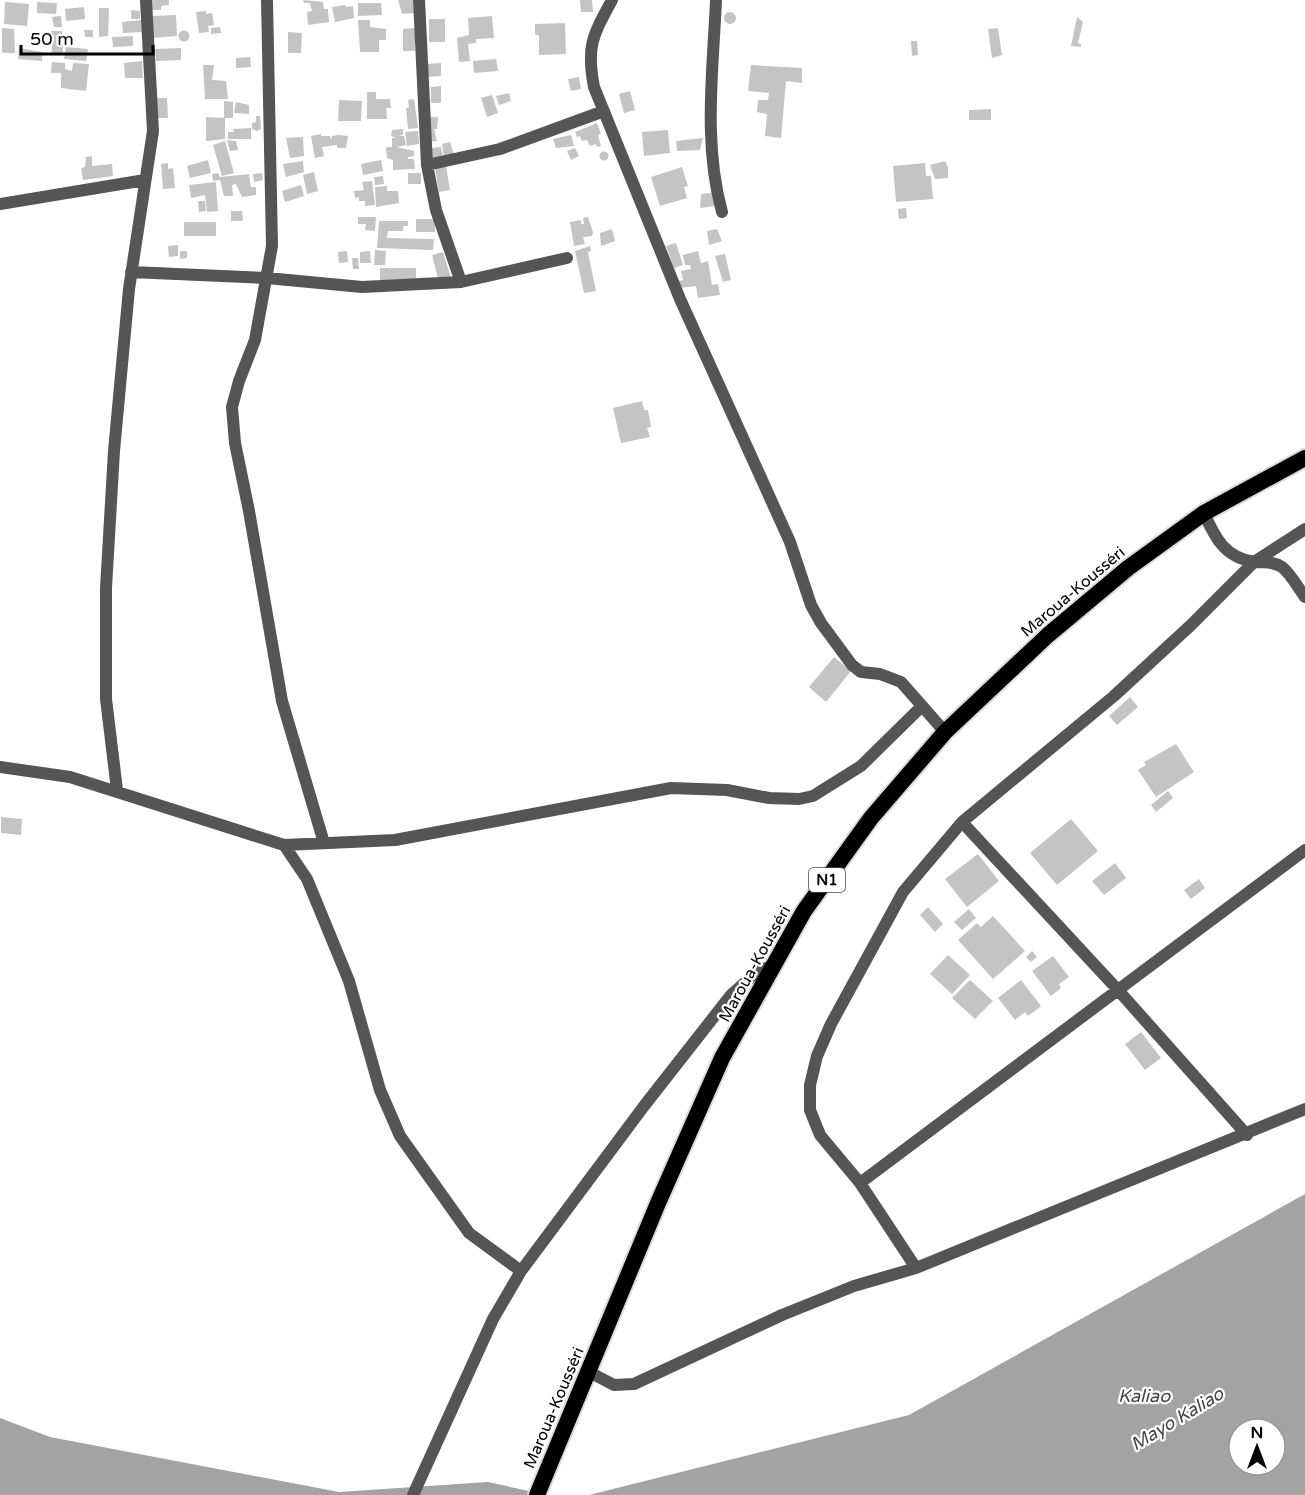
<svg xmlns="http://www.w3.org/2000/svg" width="1305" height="1495" viewBox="0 0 1305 1495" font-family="'Varela Round',sans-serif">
  <rect width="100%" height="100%" fill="#fff"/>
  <path fill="#a3a3a3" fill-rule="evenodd" d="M1305,1194V1495H589L909,1415ZM1239,1429H1275V1465H1239Z
    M0,1418L50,1437L339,1492L488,1482L547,1495H0Z"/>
  <path fill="#c4c4c4" d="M150,0H169V5L161,6V10H150Z
    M303,0L323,2L324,9H328L329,22L308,25L307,12L312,11L311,8L310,3H304Z
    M398,0H413L414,13L402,14Z
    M580,0H592L593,12H581Z
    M5,2L29,4L27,26L4,24Z
    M37,2L57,3L56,14L37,13Z
    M358,3H381L382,15L358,16Z
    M345,5L346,7L353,6L354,18L335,22L332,7Z
    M84,7L85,19L66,21L65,9Z
    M99,8H109L108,36L99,37Z
    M131,10L140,11V19H131Z
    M206,11V14L212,13L214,25L208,26L209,32L199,33L196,12Z
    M724 18a6 6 0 1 1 12 0a6 6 0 1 1-12 0Z
    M176,15L177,36L153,38L150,16Z
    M61,16L62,27H54L52,17Z
    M492,16L494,38L476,39V43L468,44L470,61L459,62L457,38L469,35L468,18Z
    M1077,17L1083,22L1078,43L1081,44V47L1071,46Z
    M429,19H445V42H429Z
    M141,20L142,32L123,33L122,22Z
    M358,20H370V27L386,29V40H379V52H360Z
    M565,23L566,54L539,55V35H535V24Z
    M220,27L221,33L211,34V28Z
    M2,28L14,29L15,53H2Z
    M415,28V51H403V29Z
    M998,28L1002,55L992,58L988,29Z
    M84,30H93V37H85Z
    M178.5 36a5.5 5.5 0 1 1 11 0a5.5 5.5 0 1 1-11 0Z
    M51,31H62L63,54L52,55Z
    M288,32L302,33L301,53H288Z
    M133,36V46L113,47L112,37Z
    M911,41H917L918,55L912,56Z
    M66,47L88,49L86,61L64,59Z
    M19,48L42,52V61L18,59Z
    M181,48V60L156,61L155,49Z
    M250,57L251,67L236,68V58Z
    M496,59L498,71L474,73L473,61Z
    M142,61L143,78H125L124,63Z
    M52,62L65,63V69L72,71L73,63L89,64L86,91L61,88V73H51Z
    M441,63V76L426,77L425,64Z
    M203,65H214L212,80L226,81L228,99H205Z
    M751,65L802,68V83L786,81L781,138L765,136L767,114L757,112L758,100H768L769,93L748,91Z
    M579,77L581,89L571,91L568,79Z
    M441,86V103H431V87Z
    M630,91L635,110L624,113L619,94Z
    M367,92H376V99H390L391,108H386L387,119H367Z
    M509,93L511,101L499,105L496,96Z
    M492,95L498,113L487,117L481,98Z
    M157,98H167L168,118H157Z
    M414,99L418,128L408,129L406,108H409L408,100Z
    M339,100L362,101L361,121H338Z
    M224,101L233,102V118H224Z
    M236,102L249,105V114L234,113Z
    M991,109V120H969V110Z
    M256,116H260L261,129L257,131L252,129V123L256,122Z
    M206,117L225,118V139L206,141Z
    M427,117H438L437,129H434L437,141L428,142Z
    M597,123L601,134L598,135L601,146L597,147L596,144L590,146L587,140L582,141L580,136L577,137L575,132Z
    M251,128V139H228V132H234L233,129Z
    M403,129V135L397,136H404L406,145L397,147L414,151V156L408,157V159H414L415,169L393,170V160L387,158L386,147H392V138H396L391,136L392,130Z
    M668,130L670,153L644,156L642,132Z
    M418,131L419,144L407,146L405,132Z
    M321,134V136H330L332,140V136L338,135L348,136L346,148H337V145L322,147L324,156L315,158L311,136Z
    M571,135L574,146L556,148L553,139Z
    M303,137L304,156L290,158L286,138Z
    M703,138L700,150L677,151L676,141Z
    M227,140L236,141L238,150L230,151Z
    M225,141L234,173L222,176L213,145Z
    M450,142L454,155L444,158L442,144Z
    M441,147L443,157L432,160L431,148Z
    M575,148L579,156L571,160L567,151Z
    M599.5 156a4.5 4.5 0 1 1 9 0a4.5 4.5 0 1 1-9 0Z
    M92,156V166L112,164L113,176L83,180L81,168L85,167L86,157Z
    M208,160L211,173L190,178L187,166Z
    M381,160L383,171L363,175L361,164Z
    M303,161L304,172L286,177L283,164Z
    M945,161L948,167V178L935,179L930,165Z
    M168,163V169L173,168L175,188L163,189L161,164Z
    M925,163L926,176H931L933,199L896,202L893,166Z
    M446,166L450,190L439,192L435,168Z
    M682,167L688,186L684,187L687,198L660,206L651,177Z
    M314,172L318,191L307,194L303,175Z
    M218,173L220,177L249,174L251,187H256V195L242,197L236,184L232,185L233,196H224L220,180L213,181L212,174Z
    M262,173L263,180L254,182L253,174Z
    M408,173H421V184H408Z
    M383,176L384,184L375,185L374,177Z
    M372,181L375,205L365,206V201H359V197L355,198L354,191L364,190L362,182Z
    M216,182L218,211L207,212L205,195L191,198L189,185Z
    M301,185L304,196L285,202L282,191Z
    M387,186V191H398L399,203L376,207L375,187Z
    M711,193L715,206L700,208L701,194Z
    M198,201H205L206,211L199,212Z
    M906,208L907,218L899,219L898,209Z
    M231,211H242L243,221H231Z
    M358,217H376L375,231L365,230L366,224H358Z
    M588,217L593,232L592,236L583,237L585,244L574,246L570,222L581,220V224H584L583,218Z
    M416,219H435V232H416Z
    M379,221H408V226H403V231H388L387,238L434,239L433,250L377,248Z
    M184,222H216V236H184Z
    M612,229L615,241L601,246L600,233Z
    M717,229L722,241L709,245L707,231Z
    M676,243L683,265L674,268L666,246Z
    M178,245V256L169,257L168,246Z
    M590,246L591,251L588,252L596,291L584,293L575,251Z
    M375,250L386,251L385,265H374Z
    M180,251H187V258L180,259Z
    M347,251L348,262L339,263L338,252Z
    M370,251L371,263H360V252Z
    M698,251L701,263L708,261L712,285L718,284L720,295L698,298L696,286L680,288L679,281L683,280L681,271L691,269L690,265H685L683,255Z
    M443,252L451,278H438L432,255Z
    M725,254L731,280L723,282L715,256Z
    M352,258H358L359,269H353Z
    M380,268H416V281H380Z
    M642,401L644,410H648L651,427L647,428L650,437L621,443L613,408Z
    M834,657L851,671L826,702L809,687Z
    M1130,697L1138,707L1117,725L1109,716Z
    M1176,744L1194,772L1156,797L1138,770L1146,765L1144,762Z
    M1168,791L1173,798L1156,812L1151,805Z
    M1,817L22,819L21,835L1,833Z
    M1071,819L1098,851L1057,885L1030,853Z
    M978,854L999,881L967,907L945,879Z
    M1115,863L1126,878L1104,895L1092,881Z
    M1199,879L1205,888L1191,899L1184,890Z
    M928,907L943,924L935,932L920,915Z
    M969,909L976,918L962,930L954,922Z
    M993,916L1025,951L993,979L958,940L977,923L981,927Z
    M1032,951L1037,957L1031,962L1026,957Z
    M948,955L970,975L952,994L930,974Z
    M1053,956L1069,977L1059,984L1061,988L1051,996L1032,971Z
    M970,980L993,1001L975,1019L952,998Z
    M1021,980L1041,1006L1028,1016L1025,1012L1015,1020L998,998Z
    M1141,1032L1161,1058L1145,1070L1125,1044Z"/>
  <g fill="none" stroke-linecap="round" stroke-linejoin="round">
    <g stroke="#dbdbdb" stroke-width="20">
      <path id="trunk" d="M537,1495L658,1203L722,1058L804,911L871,818L945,732L1048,635L1128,568L1204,513L1305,458"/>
    </g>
    <path stroke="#555" stroke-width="12" d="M267,0L272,246L255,340L239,381L232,407L235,443L249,511L282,701L324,843
      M419,0L427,165L436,210L461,282
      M612,0C593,35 586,46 594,87L680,299L790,542L811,605L821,623L852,665L861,672L880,674L901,682L945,732
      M716,0C713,71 703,143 722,212
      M427,165L500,149L604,111
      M0,204L145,180
      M131,272L267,278L362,287L461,282L567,258
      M1204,513C1215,538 1225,558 1255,562C1264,563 1274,561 1282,567C1291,574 1298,588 1305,597
      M0,767L70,777L284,845L307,879L349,981L380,1090L400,1136L469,1233L521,1271
      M117,790L106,699V588L114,451L129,289L153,131L146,0
      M962,822L1118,990L1247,1135
      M284,845L395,840L671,788L727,790L769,798L799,799L813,796L861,766L921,707
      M860,1183L1305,850
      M916,1268L860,1183L820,1135L810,1110V1085L817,1056L831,1024L903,892L962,822L1114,696L1191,625L1254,562L1305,529
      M589,1372L614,1385L634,1384L782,1315L854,1286L916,1268L1305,1109
      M413,1495L493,1319L521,1271L644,1106L731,995L758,971L775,965"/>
    <use href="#trunk" stroke="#000" stroke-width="16"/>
  </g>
  <g text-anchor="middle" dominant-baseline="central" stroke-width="4.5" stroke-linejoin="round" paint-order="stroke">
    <rect fill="#fff" stroke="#4c4c4c" stroke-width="1.5" x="809" y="868" width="36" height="24" rx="4.5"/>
    <g font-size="15" font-weight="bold" fill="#000">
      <text x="827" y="880">N1</text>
    </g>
    <g font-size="16" fill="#000" stroke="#fff">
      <text transform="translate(1073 592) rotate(-40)">Maroua-Kousséri</text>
      <text transform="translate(755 964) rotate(-61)">Maroua-Kousséri</text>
      <text transform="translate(554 1408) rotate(-67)">Maroua-Kousséri</text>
    </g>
    <g font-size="18" font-style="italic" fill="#444" stroke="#fff">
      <text x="1144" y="1396">Kaliao</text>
      <text transform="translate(1177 1419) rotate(-31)">Mayo Kaliao</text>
    </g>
  </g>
  <g transform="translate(1257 1447)"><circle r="28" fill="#ffffff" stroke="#999999" stroke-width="1.5"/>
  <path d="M0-4.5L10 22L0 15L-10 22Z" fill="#000000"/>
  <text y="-9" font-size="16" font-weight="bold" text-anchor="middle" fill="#000000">N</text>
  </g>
  <path d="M21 45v9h132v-9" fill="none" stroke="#000000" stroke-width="3"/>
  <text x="30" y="45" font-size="18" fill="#000000" stroke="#ffffff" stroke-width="4.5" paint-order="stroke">50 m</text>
</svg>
